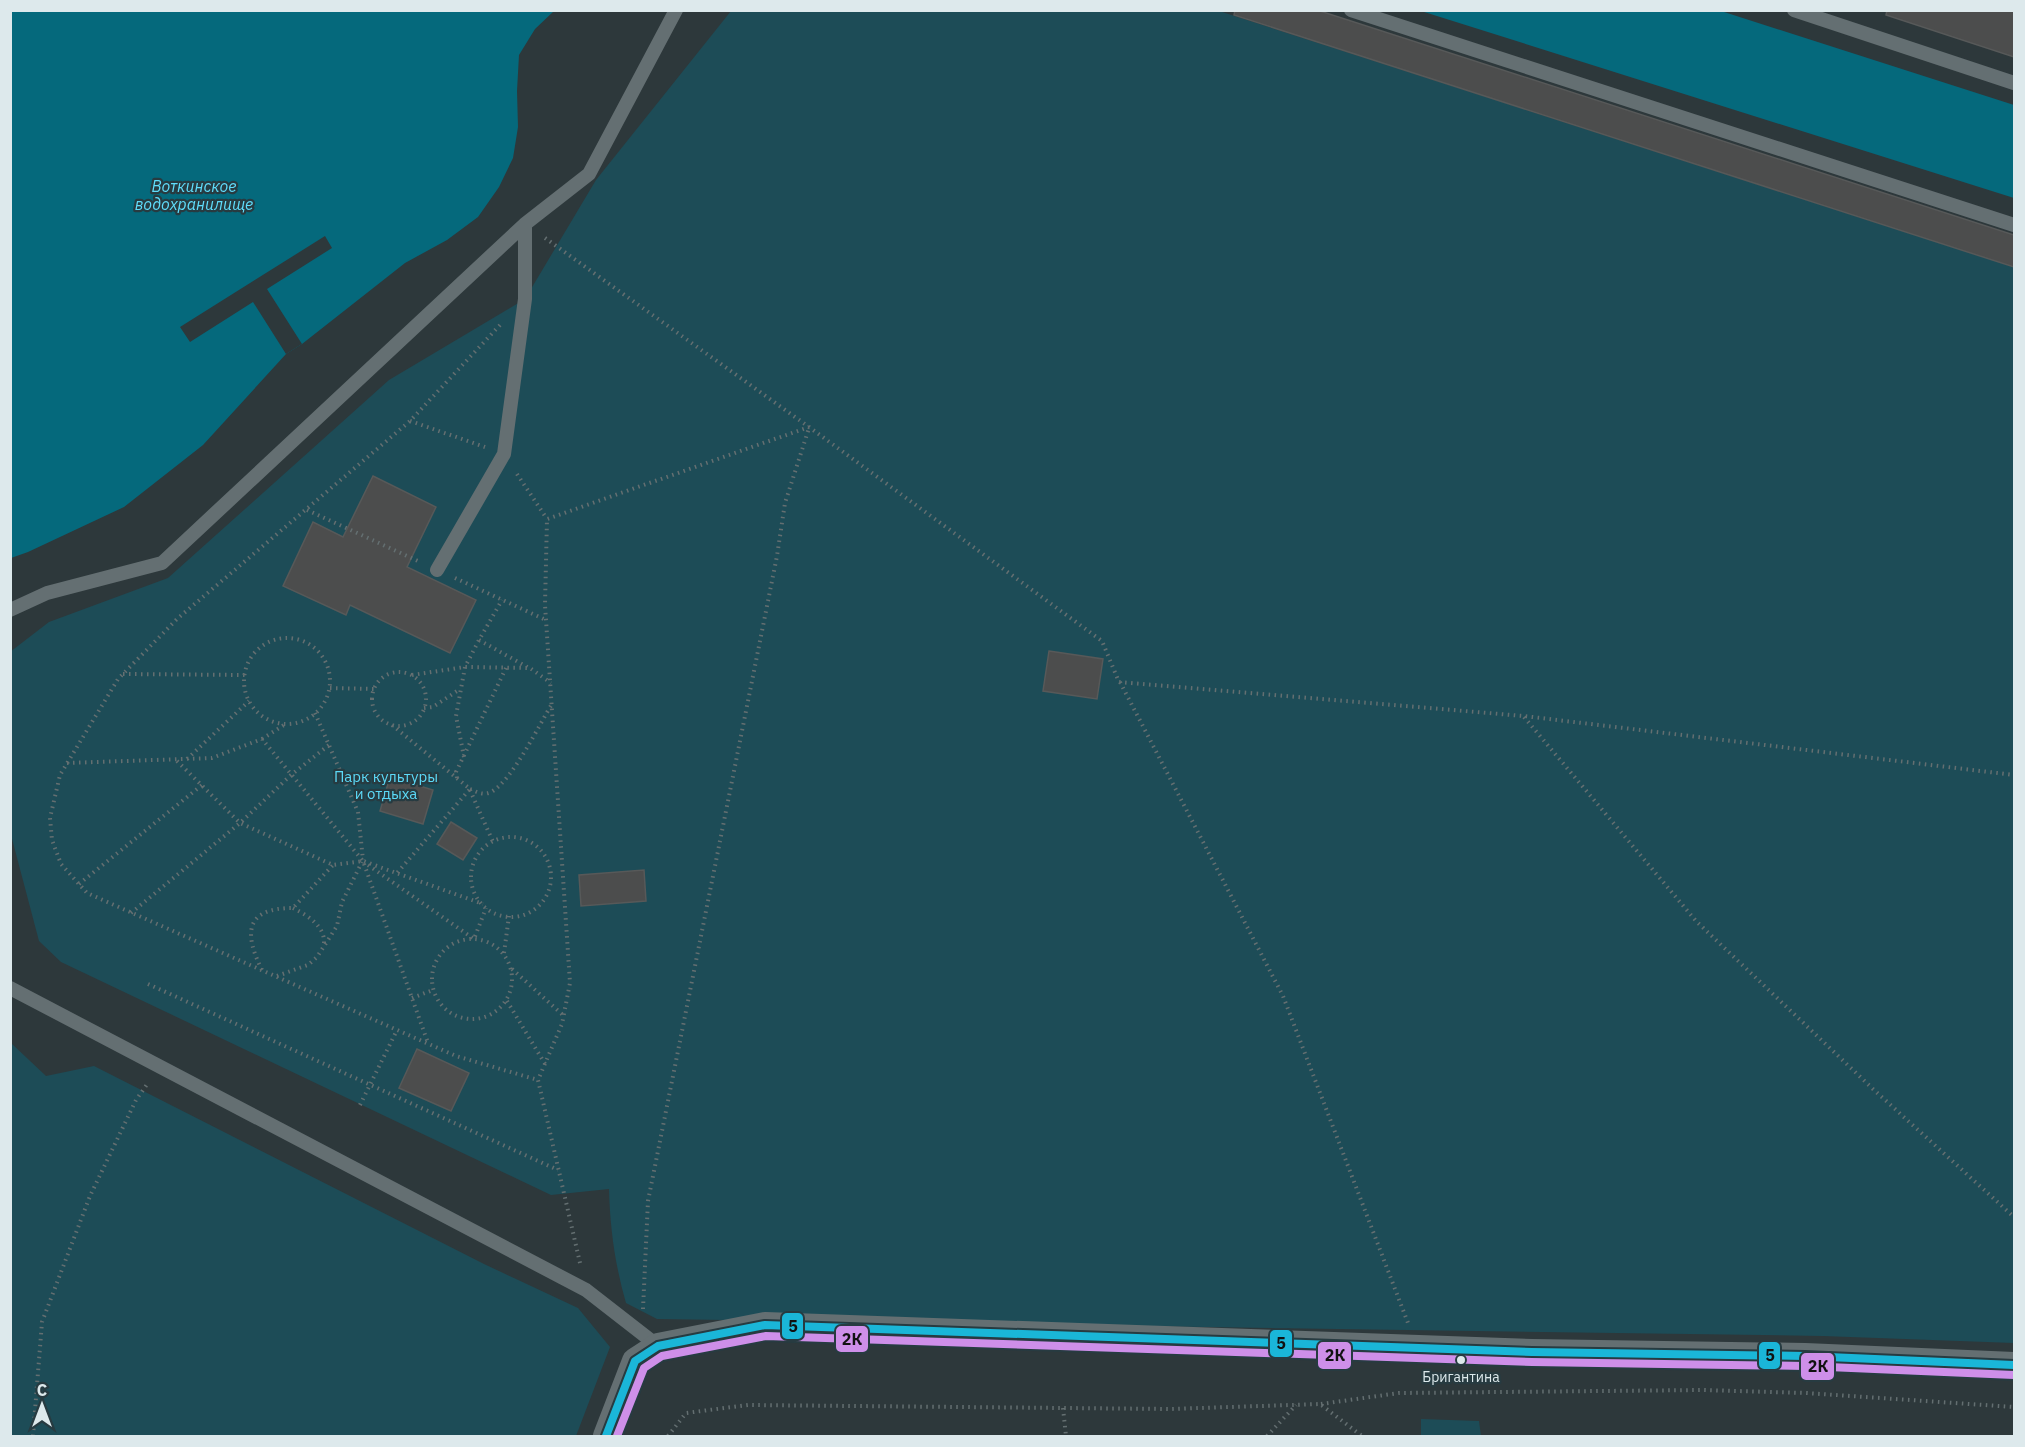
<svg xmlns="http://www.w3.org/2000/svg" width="2025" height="1447" viewBox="0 0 2025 1447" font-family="'IBM Plex Sans',sans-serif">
  <rect width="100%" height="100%" fill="#2d383b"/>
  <path fill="#1d4c57" d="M731,11H1219L2014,267V1343L1823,1336L657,1319L626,1303C615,1265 610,1228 609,1189L551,1195L61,962L39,941L11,835L10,652L49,622L168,578L389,380L525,299L596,180Z
    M11,1043L46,1076L94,1066L484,1264L578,1308L610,1347L576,1436H11Z
    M1421,1419L1479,1421L1481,1436H1421Z"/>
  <path fill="#05697c" d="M10,11H554L535,29L519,55L517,91L518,127L513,158L499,187L478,217L447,240L405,263L302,344L286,354L203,445L124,507L28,552L11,558Z
    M1421,11H1721L2014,105V198Z"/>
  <path fill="#2d383b" d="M325,236L332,248L267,289L302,344L286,354L253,302L190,342L180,327Z"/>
  <path fill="#4c4d4d" stroke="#575959" stroke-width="1.5" d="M1235,10H1317L2014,235V267L1234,15Z
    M1887,10H2014V57L1886,15Z
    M373,476L436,507L407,567L476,600L450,653L350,605L346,615L283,586L313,522L343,537Z
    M1049,651L1103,659L1097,699L1043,691Z
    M390,777L433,790L423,824L380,811Z
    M451,822L477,838L463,860L437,844Z
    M644,870L646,901L581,906L579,875Z
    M417,1049L469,1073L451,1111L399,1088Z"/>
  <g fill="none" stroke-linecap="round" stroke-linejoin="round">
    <path stroke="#646f71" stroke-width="4" stroke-dasharray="1.5 4.5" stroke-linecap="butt" d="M545,238L809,427L1102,641L1119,682L1524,716L2014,775
      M500,325L410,421L177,619L118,679L60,775L50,818L52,840L61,864L87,893L456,1056L538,1080
      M410,421L485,447
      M517,474L547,519
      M307,510L418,561
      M455,578L546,620
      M244 681a43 43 0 1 1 86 0a43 43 0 1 1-86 0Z
      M479,640L529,668
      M372 699a27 27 0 1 1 54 0a27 27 0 1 1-54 0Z
      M123,674L245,675
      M412,675L465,667L530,668L551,683
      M1120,682L1283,996L1408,1323
      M330,688L374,689
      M424,708L433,707L460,689
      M315,713L358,812L363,860
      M1524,717L1696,921L1873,1089L2014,1217
      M392,725L470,789L397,873
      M262,739L284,725
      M464,757L456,716L465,667L479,640L502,600
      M187,759L249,701
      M177,761L240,823L333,865L363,861L483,904
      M67,763L212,758L262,739L363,861L428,1043
      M457,778L456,772L506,668
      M470,789C477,792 483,796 491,792C512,781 539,725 552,704
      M470,790L493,842
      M471 877a40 40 0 1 1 80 0a40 40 0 1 1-80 0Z
      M368,865L474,939L486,908
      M79,884L202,785
      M293,908C307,915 325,926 324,943
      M131,913L240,823L291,775L329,745
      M432 979a40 40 0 1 1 80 0a40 40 0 1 1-80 0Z
      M504,953L509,916
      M512,969L564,1016
      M262,970C243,932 246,908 293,908L333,865
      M277,976L308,965L317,957L337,926L342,902L362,862
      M148,984L558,1170
      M412,998L433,990
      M507,1001L545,1064
      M360,1105L397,1030
      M580,1263L538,1080L562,1024L570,983L545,605L547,519L809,427
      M643,1309L648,1201L777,556L785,503L809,428
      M1321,1404L1399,1393L1703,1390L1806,1393L2014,1407
      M1063,1408L1066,1436
      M33,1436L42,1322L90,1196L136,1100L148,1083
      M668,1436L686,1413L748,1405L1170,1409L1320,1404L1362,1436
      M1267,1436L1296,1405"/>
    <path stroke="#646f72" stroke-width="14" d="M1351,10L2014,225
      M1794,10L2014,83
      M437,570L504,454L525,299V224
      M10,610L47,593L162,563L525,224L589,174L676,10
      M10,988L586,1290L658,1346"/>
    <path stroke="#646f72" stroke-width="26" d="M606,1436L635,1361L658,1346L765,1325L1532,1352L1805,1356L2014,1365"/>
    <g stroke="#273b41" stroke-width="12">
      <path id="bus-1" d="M606,1436L635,1361L658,1346L765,1325L1532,1352L1805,1356L2014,1365"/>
    </g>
    <g stroke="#273b41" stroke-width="12">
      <path id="bus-2" d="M617,1436L644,1368L662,1356L766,1336L1532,1362L1805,1366L2014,1375"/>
    </g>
    <use href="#bus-1" stroke="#1ab6d8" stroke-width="8"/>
    <use href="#bus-2" stroke="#ce8fe9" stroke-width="8"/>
  </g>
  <circle fill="#dde9ec" stroke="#273b41" stroke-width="2" cx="1461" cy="1360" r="5"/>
  <g text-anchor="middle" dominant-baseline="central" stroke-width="4.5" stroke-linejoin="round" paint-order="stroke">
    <g font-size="14" fill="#dde9ec" stroke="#273b41">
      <text x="1461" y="1377">Бригантина</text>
    </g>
    <g font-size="15" fill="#5cdaf8" stroke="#273b41">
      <text x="386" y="776">Парк культуры<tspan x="386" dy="17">и отдыха</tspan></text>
    </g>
    <g font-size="16" font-style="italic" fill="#5fddfb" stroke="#273b41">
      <text x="194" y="186">Воткинское<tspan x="194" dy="18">водохранилище</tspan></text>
    </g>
  </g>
  <g stroke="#273b41" stroke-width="2">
    <rect x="781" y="1312" width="23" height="28" rx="6" fill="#1ab6d8"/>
    <rect x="835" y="1325" width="34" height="28" rx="6" fill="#ce8fe9"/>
    <rect x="1269" y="1329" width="24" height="29" rx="6" fill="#1ab6d8"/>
    <rect x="1317" y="1341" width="35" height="29" rx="6" fill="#ce8fe9"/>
    <rect x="1758" y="1341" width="23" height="29" rx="6" fill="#1ab6d8"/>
    <rect x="1800" y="1352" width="35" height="29" rx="6" fill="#ce8fe9"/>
  </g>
  <g font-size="16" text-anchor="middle" font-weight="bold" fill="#111">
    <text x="793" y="1332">5</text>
    <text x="852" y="1345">2К</text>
    <text x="1281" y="1349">5</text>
    <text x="1335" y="1361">2К</text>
    <text x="1770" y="1361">5</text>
    <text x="1818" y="1372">2К</text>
  </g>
  <rect width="2025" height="1447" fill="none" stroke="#dde9ec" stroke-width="24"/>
  <g transform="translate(42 1405)" stroke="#273b41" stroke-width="4.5" paint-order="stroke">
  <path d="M0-4.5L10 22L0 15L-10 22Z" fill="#dde9ec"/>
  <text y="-9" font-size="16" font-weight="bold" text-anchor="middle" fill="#dde9ec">С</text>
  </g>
</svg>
